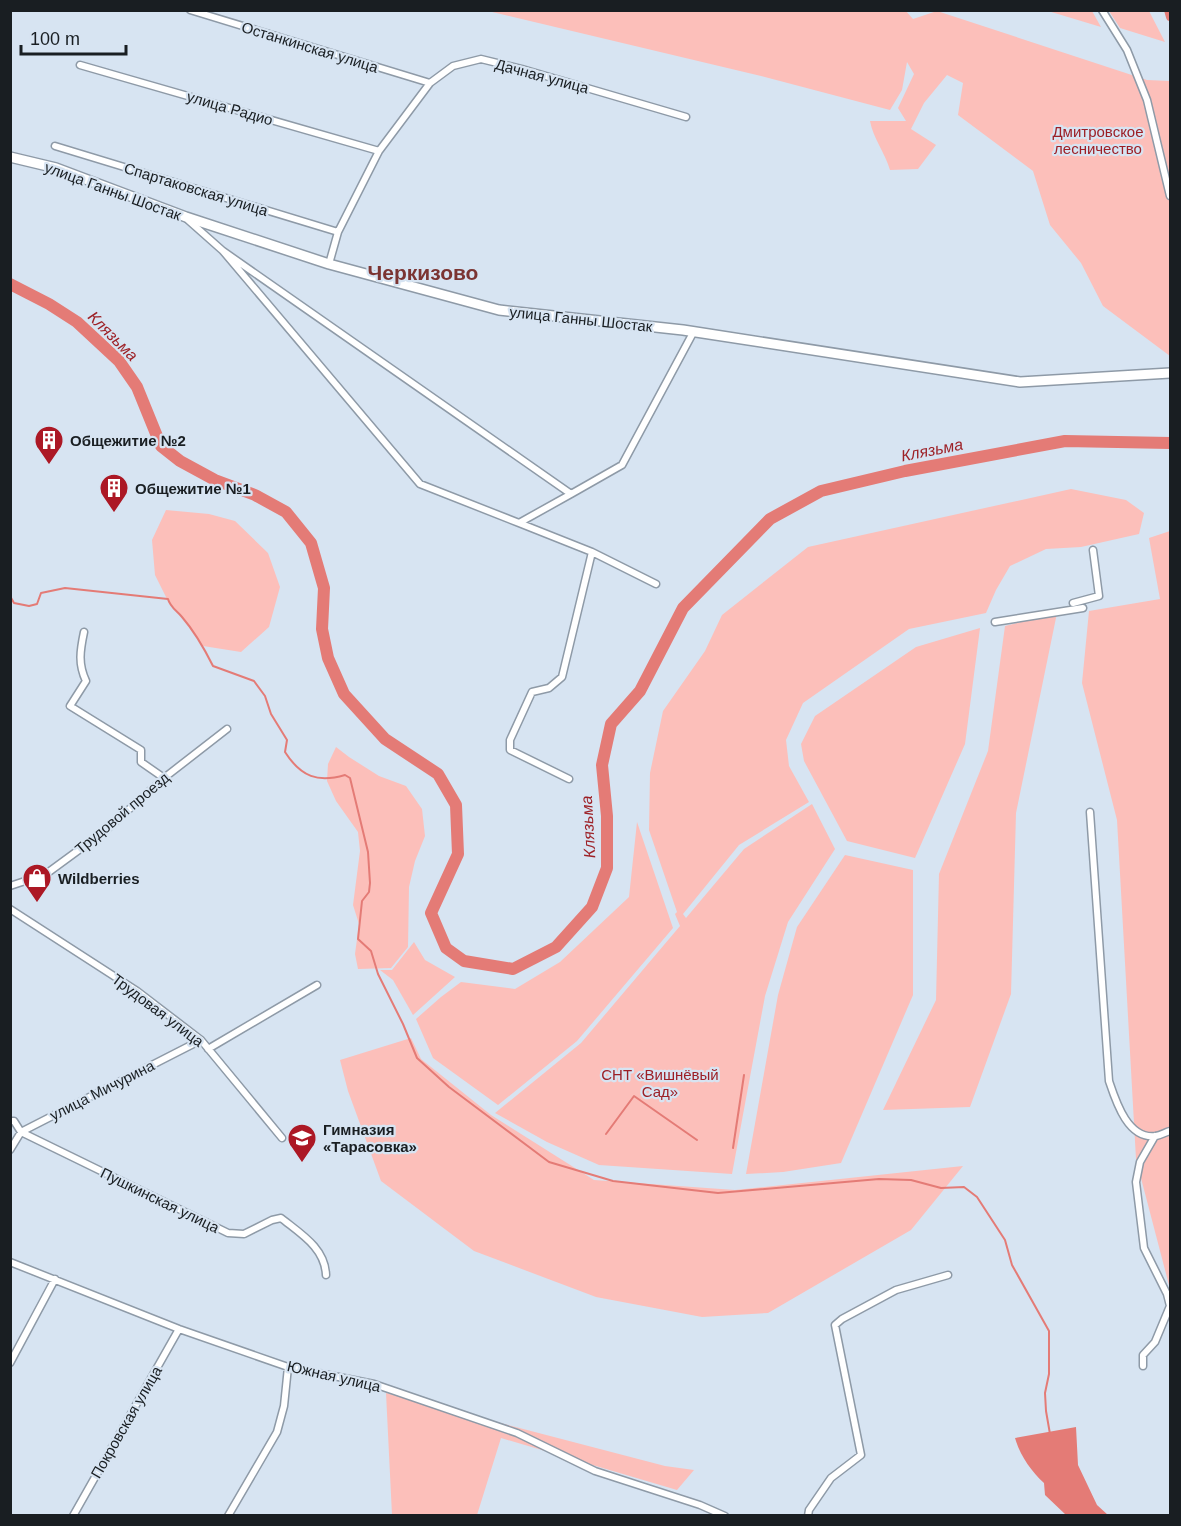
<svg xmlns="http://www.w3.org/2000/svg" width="1181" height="1526" viewBox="0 0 1181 1526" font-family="Helvetica,sans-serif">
  <rect width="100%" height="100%" fill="#d7e4f2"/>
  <path fill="#fcbfba" d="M905,10L913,19L937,11L1147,80L1170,81V356L1103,306L1081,263L1050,225L1033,171L958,115L963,83L947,75L924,103L911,129L936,145L918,169L890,170C885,153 873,138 870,121H906L898,108L914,74L907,62L902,90L890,110L761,76L488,11Z
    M1048,11H1092L1101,27Z
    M1109,11H1149L1165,42L1120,28Z
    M1071,489L1126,500L1144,513L1139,534L1081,547L1046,549L1010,566L996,590L986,613L909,629L803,703L786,740L789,766L809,802L739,845L683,914L686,918L744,849L812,804L835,849L788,922L765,996L732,1174L599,1165L547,1142L495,1113L581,1043L680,926L675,914L677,912L649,830L650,773L663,711L705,651L722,615L808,547Z
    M166,510L209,514L235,521L268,553L280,587L269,627L241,652L203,646L182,617L169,603L155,575L152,540Z
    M1170,531V1289L1136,1159L1117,820L1082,683L1089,611L1160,599L1149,538Z
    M1057,613L1016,813L1011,994L970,1107L883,1110L936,1000L939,874L988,751L1005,626Z
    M980,628L965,744L915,858L847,841L804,761L801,744L815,716L916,647Z
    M336,747L349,757L379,776L406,786L422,809L425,836L415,861L409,887L408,947L391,968L358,969L355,954L359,924L353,905L360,851L358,832L336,801L327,781L328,764Z
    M637,822L673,928L577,1041L498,1105L433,1058L416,1019L441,997L461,982L515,989L560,962L629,897Z
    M845,855L913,870V995L841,1163L783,1172L746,1174L778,995L797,927Z
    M414,942L425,960L455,977L413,1015L393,980L380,970H392Z
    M411,1038L421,1059L491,1115L594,1180L735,1190L963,1166L911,1230L768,1313L702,1317L596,1297L474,1251L381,1181L348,1091L340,1060Z
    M386,1393L665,1466L694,1470L677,1490L501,1438L477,1515H392Z"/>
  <path fill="#e47b76" d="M1076,1427L1078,1465L1097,1505L1108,1515H1066L1045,1495L1044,1483C1031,1471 1020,1455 1015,1438Z"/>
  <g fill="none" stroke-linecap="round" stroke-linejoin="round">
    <path stroke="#e47b76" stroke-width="2" d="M10,596L14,603L29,606L37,604L41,593L65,588L168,599C170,607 177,611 182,617C195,632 204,648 213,666L254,681L265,696L271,714L287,740L285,752C301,777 318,783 345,775L350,778L368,852L370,883L369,892L362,901L358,939L371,951L378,974L403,1024L417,1058L449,1087L549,1162L613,1181L718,1193L879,1179L911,1180L941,1188L964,1187L977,1197L1005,1240L1012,1265L1049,1331V1374L1045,1393L1046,1411L1050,1434
      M606,1134L634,1096L697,1140
      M733,1148L744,1075"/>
    <path stroke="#e47b76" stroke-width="8" d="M1168,10L1170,17"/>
    <path stroke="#e47b76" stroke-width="12" d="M10,284L49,304L77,322L119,361L137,387L161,446L180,461L215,480L255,495L286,512L311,543L324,588L322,629L328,658L344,694L385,739L438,774L456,805L458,854L431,913L446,948L464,961L513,969L556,947L592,907L607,868V816L602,765L611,724L640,691L683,608L770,519L821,491L905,471L1065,441L1170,443"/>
    <g stroke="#8e9aa7" stroke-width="9">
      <path id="minor" d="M190,10L430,83
        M1102,10L1127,50L1147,100L1170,196
        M80,65L379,151
        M55,146L338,232
        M188,220L223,251L571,494L519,523L420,484L223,251
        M329,264L338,232L379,151L430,83L453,66L481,59L522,69L686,117
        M571,494L622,465L694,331
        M519,523L592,552L562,677L549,688L532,692L510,740V750L569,779
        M592,552L656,584
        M1073,603L1099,596L1093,550
        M995,622L1083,608
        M84,632C80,651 78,664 86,681L70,706L141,750V762L164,778
        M1090,812L1109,1081C1116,1102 1128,1140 1156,1136C1161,1135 1166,1132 1170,1131
        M10,886L46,874L106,830L164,778L227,729
        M10,909L137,991L201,1040L282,1138
        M208,1049L317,985
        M10,1121H14L21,1132L228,1233L244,1234L272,1220L281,1218C301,1234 325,1248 326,1275
        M10,1150L21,1132L201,1040
        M10,1262L179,1329L288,1367L374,1384L517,1433L595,1471L700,1505L725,1516
        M10,1363L55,1279
        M1143,1366V1355L1155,1342L1170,1306L1167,1294L1144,1248L1136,1182L1140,1162L1155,1136
        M73,1516L179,1329
        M228,1516L277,1432L284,1406L288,1367
        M808,1516L809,1510L831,1478L861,1455L835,1325L842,1319L896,1290L948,1275"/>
    </g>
    <g stroke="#8e9aa7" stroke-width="12">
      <path id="secondary" d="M10,157L56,168L186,217L329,264L499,310L683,330L1020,382L1170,373"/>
    </g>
    <use href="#minor" stroke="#fff" stroke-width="6"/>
    <use href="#secondary" stroke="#fff" stroke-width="9"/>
  </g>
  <defs>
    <g id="building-pin" transform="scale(1.5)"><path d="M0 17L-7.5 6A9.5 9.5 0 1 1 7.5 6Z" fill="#ac1825" stroke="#d7e4f2"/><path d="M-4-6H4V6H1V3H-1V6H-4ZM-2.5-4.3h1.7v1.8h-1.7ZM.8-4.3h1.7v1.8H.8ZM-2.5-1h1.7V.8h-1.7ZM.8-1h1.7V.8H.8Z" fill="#fff"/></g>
    <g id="shop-pin" transform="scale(1.5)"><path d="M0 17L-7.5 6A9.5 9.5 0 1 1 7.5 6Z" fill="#ac1825" stroke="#d7e4f2"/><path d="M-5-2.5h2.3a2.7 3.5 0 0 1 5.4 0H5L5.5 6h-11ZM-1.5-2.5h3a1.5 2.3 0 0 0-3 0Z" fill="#fff"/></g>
    <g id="school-pin" transform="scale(1.5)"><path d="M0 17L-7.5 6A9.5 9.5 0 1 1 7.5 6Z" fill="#ac1825" stroke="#d7e4f2"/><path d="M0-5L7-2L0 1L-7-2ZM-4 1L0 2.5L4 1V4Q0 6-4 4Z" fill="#fff"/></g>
  </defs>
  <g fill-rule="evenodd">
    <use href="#building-pin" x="49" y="440"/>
    <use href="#building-pin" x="114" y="488"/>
    <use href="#shop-pin" x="37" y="878"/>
    <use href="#school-pin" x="302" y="1138"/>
  </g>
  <g text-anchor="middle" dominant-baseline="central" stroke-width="4.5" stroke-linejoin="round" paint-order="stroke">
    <g font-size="15" fill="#191e22" stroke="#d7e4f2">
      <text transform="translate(310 47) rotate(17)">Останкинская улица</text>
      <text transform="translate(542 76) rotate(15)">Дачная улица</text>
      <text transform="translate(230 108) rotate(16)">улица Радио</text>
      <text transform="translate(196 189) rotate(17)">Спартаковская улица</text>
      <text transform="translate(113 191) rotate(20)">улица Ганны Шостак</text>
      <text transform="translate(581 319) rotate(6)">улица Ганны Шостак</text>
      <text transform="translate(122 813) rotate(-40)">Трудовой проезд</text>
      <text transform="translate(158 1010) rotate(37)">Трудовая улица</text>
      <text transform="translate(102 1090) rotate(-27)">улица Мичурина</text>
      <text transform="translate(160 1200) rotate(26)">Пушкинская улица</text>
      <text transform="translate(334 1376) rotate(13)">Южная улица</text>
      <text transform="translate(126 1422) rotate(-60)">Покровская улица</text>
    </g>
    <g font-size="15" fill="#9c1f26" stroke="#d7e4f2">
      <text x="1098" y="131">Дмитровское<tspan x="1098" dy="17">лесничество</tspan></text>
      <text x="660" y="1074">СНТ «Вишнёвый<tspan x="660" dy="17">Сад»</tspan></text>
    </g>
    <g font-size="15" font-weight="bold" fill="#191e22" stroke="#d7e4f2" text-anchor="start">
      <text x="70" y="440">Общежитие №2</text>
      <text x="135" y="488">Общежитие №1</text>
      <text x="58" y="878">Wildberries</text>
      <text x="323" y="1129">Гимназия<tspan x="323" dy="17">«Тарасовка»</tspan></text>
    </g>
    <g font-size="16" font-style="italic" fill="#9d2127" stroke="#d7e4f2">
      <text transform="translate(113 336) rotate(45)">Клязьма</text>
      <text transform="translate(932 450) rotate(-11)">Клязьма</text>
      <text transform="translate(588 827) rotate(-93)">Клязьма</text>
    </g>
    <g font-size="21" font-weight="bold" fill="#7b3432" stroke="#d7e4f2">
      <text x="423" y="272">Черкизово</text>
    </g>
  </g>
  <rect width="1181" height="1526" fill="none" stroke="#191e22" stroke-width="24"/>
  <path d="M21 45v9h105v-9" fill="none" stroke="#191e22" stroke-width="3"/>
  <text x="30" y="45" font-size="18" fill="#191e22" stroke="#d7e4f2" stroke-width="4.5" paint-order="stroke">100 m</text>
</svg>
